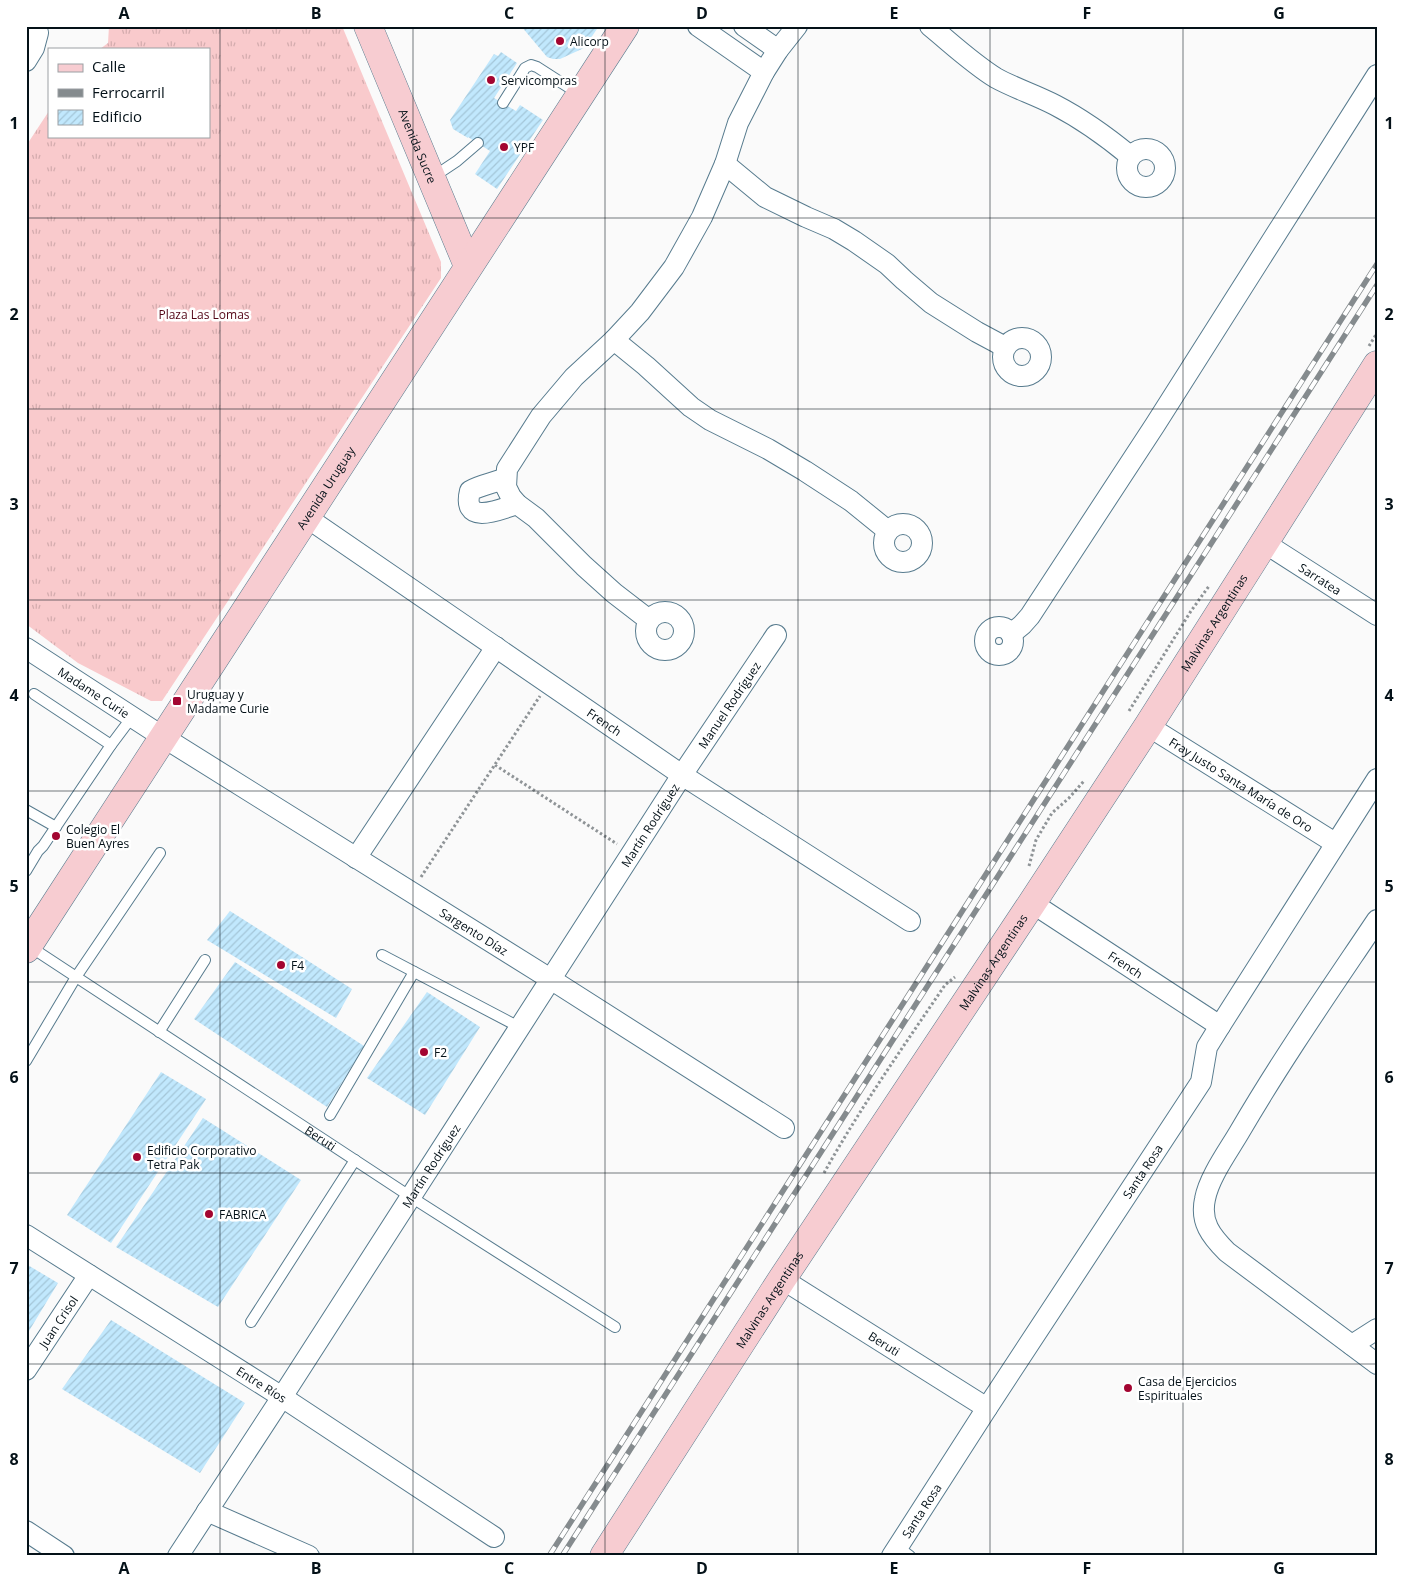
<svg xmlns="http://www.w3.org/2000/svg" width="1403" height="1582" viewBox="0 0 1403 1582" font-family="'Open Sans',sans-serif">
  <defs>
    <pattern id="grass-tufts" width="24" height="20" patternUnits="userSpaceOnUse" patternTransform="scale(1.25)"><rect width="24" height="20" fill="#f9cacc"/><path d="M3 7l-1-3M5 7V3M7 7l1-3M15 17l-1-3M17 17v-4M19 17l1-3" fill="none" stroke="#d4acae"/></pattern>
    <pattern id="building-hatch" width="6" height="6" patternUnits="userSpaceOnUse" patternTransform="scale(1.25)"><rect width="6" height="6" fill="#c1e8fd"/><path d="M-1 1l2-2M0 6l6-6M5 7l2-2" fill="none" stroke="#a4c6d8"/></pattern>
  </defs>
  <rect width="100%" height="100%" fill="#fafafa"/>
  <path fill="url(#grass-tufts)" d="M109,26H342L441,262V278L162,701H151L78,663L26,624V146L49,111V136H209V49H100L108,43Z"/>
  <path fill="url(#building-hatch)" d="M521,26H599L584,48L560,59H553L547,57Z
    M501,52L517,63L494,98L516,111L520,105L543,120L497,189L475,174L490,151L468,137V138L453,129L450,120L494,54L498,56Z
    M230,911L352,989L336,1018L207,940Z
    M235,962L364,1046L327,1107L194,1019Z
    M427,992L480,1027L425,1115L367,1078Z
    M161,1072L206,1099L111,1243L67,1215Z
    M203,1118L301,1180L218,1307L116,1247Z
    M26,1264L58,1283L26,1336Z
    M111,1320L245,1403L200,1473L62,1389Z"/>
  <g fill="none" stroke-linecap="round" stroke-linejoin="round">
    <g stroke="#577b8e" stroke-width="12">
      <g id="lane">
        <path d="M503,103L525,68L531,65L537,67L579,94"/>
        <path d="M433,177L457,161L478,143"/>
        <path d="M34,694L111,745"/>
        <path d="M26,810L56,827"/>
        <path d="M26,871L38,851L43,846L111,745L132,717"/>
        <path id="s1" d="M29,946L411,1197L615,1327"/>
        <path d="M382,955L521,1028"/>
        <path d="M159,1032L205,960"/>
        <path d="M26,1061L76,977L160,853"/>
        <path d="M330,1115L414,972"/>
        <path d="M251,1322L355,1160"/>
        <path d="M898,1547L910,1556"/>
      </g>
    </g>
    <g stroke="#577b8e" stroke-width="22">
      <g id="street">
        <path d="M698,26L764,72"/>
        <path d="M744,26L778,50"/>
        <path d="M930,26C952,44 972,63 996,78C1014,88 1036,95 1055,105C1082,119 1107,137 1130,156"/>
        <path d="M26,61L34,48L38,33L32,26"/>
        <circle cx="1146" cy="168" r="19"/>
        <path d="M725,164L765,197L806,217L834,229L854,241L887,264L904,280L931,303L977,332L1005,347"/>
        <circle cx="1022" cy="357" r="19"/>
        <path d="M614,340L646,366L691,407L710,420L768,449L805,471L851,501L888,531"/>
        <path d="M506,478C494,483 480,485 470,491C461,527 501,509 517,504"/>
        <path id="s2" d="M306,517L682,775L910,921"/>
        <circle cx="903" cy="543" r="19"/>
        <path id="s3" d="M1263,542L1377,615"/>
        <circle cx="665" cy="631" r="19"/>
        <path d="M649,620L614,593L584,566L536,518L517,504L511,497L506,487L507,469L541,416L574,377L614,340L640,312L674,267L702,217L725,164L738,123L764,72L778,50L797,26"/>
        <circle cx="999" cy="641" r="14"/>
        <path d="M1011,634L1022,625L1030,616L1155,425L1377,75"/>
        <path id="s4" d="M26,648L163,737L552,980L784,1128"/>
        <path id="s5" d="M1148,726L1335,843"/>
        <path d="M356,858L496,647"/>
        <path id="s6" d="M1032,903L1220,1026"/>
        <path d="M1377,920C1330,990 1282,1059 1240,1131C1229,1150 1209,1177 1205,1199C1200,1222 1211,1236 1227,1252L1377,1364"/>
        <path id="s7" d="M26,1235L282,1397L494,1537"/>
        <path id="s8" d="M782,1279L987,1408"/>
        <path d="M1352,1345L1377,1329"/>
        <path id="s9" d="M26,1370L89,1275"/>
        <path d="M207,1511L309,1556"/>
        <path d="M26,1531L64,1556"/>
        <path id="s10" d="M178,1556L282,1397L682,775L776,635"/>
        <path id="s11" d="M892,1556L987,1408L1201,1082L1207,1047L1220,1026L1377,779"/>
      </g>
    </g>
    <g stroke="#577b8e" stroke-width="29">
      <g id="secondary">
        <path id="s12" d="M368,26L468,266"/>
        <path id="s13" d="M26,949L625,26"/>
        <path id="s14" d="M604,1556L782,1279L1032,903L1148,726L1377,365"/>
      </g>
    </g>
    <path stroke="#8f9497" stroke-width="3" stroke-dasharray="2.5 2.5" stroke-linecap="butt" d="M1369,346L1377,333
      M1129,711L1191,611L1209,586
      M495,765L617,844
      M1029,866L1036,840L1052,813L1069,798L1084,781
      M421,877L540,696
      M824,1173C860,1108 903,1047 945,985L955,977"/>
    <use href="#lane" stroke="#fff" stroke-width="10"/>
    <use href="#street" stroke="#fff" stroke-width="20"/>
    <use href="#secondary" stroke="#f7ccd1" stroke-width="28"/>
    <g stroke="#858b8e" stroke-width="5.5">
      <path id="rail" d="M549,1556L1377,264
        M562,1556L1377,285"/>
    </g>
    <use href="#rail" stroke="#fff" stroke-width="4" stroke-dasharray="11" stroke-linecap="butt"/>
  </g>
  <path fill="none" stroke="#041118" stroke-width="1" stroke-opacity="0.55" d="M220,26V1556M413,26V1556M605,26V1556M798,26V1556M990,26V1556M1183,26V1556M26,218H1377M26,409H1377M26,600H1377M26,791H1377M26,982H1377M26,1173H1377M26,1364H1377"/>
  <g fill="#a30531" stroke="#fff" stroke-width="2">
    <circle cx="560" cy="41" r="5"/>
    <circle cx="491" cy="80" r="5"/>
    <circle cx="504" cy="147" r="5"/>
    <rect x="172" y="696" width="10" height="10" rx="2.5"/>
    <circle cx="56" cy="836" r="5"/>
    <circle cx="281" cy="965" r="5"/>
    <circle cx="424" cy="1052" r="5"/>
    <circle cx="137" cy="1157" r="5"/>
    <circle cx="209" cy="1214" r="5"/>
    <circle cx="1128" cy="1388" r="5"/>
  </g>
  <g text-anchor="middle" dominant-baseline="central" stroke-width="5" stroke-linejoin="round" paint-order="stroke">
    <g font-size="12" fill="#041118" stroke="#fff" text-anchor="start">
      <text x="570" y="41">Alicorp</text>
      <text x="501" y="80">Servicompras</text>
      <text x="514" y="147">YPF</text>
      <text x="187" y="694">Uruguay y<tspan x="187" dy="14">Madame Curie</tspan></text>
      <text x="66" y="829">Colegio El<tspan x="66" dy="14">Buen Ayres</tspan></text>
      <text x="291" y="965">F4</text>
      <text x="434" y="1052">F2</text>
      <text x="147" y="1150">Edificio Corporativo<tspan x="147" dy="14">Tetra Pak</tspan></text>
      <text x="219" y="1214">FABRICA</text>
      <text x="1138" y="1381">Casa de Ejercicios<tspan x="1138" dy="14">Espirituales</tspan></text>
    </g>
    <g font-size="12" fill="#041118" stroke="#fff">
      <text stroke="none"><textPath href="#s12" startOffset="130">Avenida Sucre</textPath></text>
      <text stroke="none"><textPath href="#s13" startOffset="550">Avenida Uruguay</textPath></text>
      <text stroke="none"><textPath href="#s3" startOffset="68">Sarratea</textPath></text>
      <text stroke="none"><textPath href="#s14" startOffset="1115">Malvinas Argentinas</textPath></text>
      <text stroke="none"><textPath href="#s4" startOffset="81">Madame Curie</textPath></text>
      <text stroke="none"><textPath href="#s10" startOffset="1014">Manuel Rodríguez</textPath></text>
      <text stroke="none"><textPath href="#s2" startOffset="362">French</textPath></text>
      <text stroke="none"><textPath href="#s5" startOffset="110">Fray Justo Santa María de Oro</textPath></text>
      <text stroke="none"><textPath href="#s10" startOffset="870">Martín Rodríguez</textPath></text>
      <text stroke="none"><textPath href="#s4" startOffset="530">Sargento Díaz</textPath></text>
      <text stroke="none"><textPath href="#s14" startOffset="710">Malvinas Argentinas</textPath></text>
      <text stroke="none"><textPath href="#s6" startOffset="112">French</textPath></text>
      <text stroke="none"><textPath href="#s1" startOffset="349">Beruti</textPath></text>
      <text stroke="none"><textPath href="#s10" startOffset="465">Martín Rodríguez</textPath></text>
      <text stroke="none"><textPath href="#s11" startOffset="459">Santa Rosa</textPath></text>
      <text stroke="none"><textPath href="#s14" startOffset="305">Malvinas Argentinas</textPath></text>
      <text stroke="none"><textPath href="#s9" startOffset="58">Juan Crisol</textPath></text>
      <text stroke="none"><textPath href="#s8" startOffset="121">Beruti</textPath></text>
      <text stroke="none"><textPath href="#s7" startOffset="279">Entre Ríos</textPath></text>
      <text stroke="none"><textPath href="#s11" startOffset="54">Santa Rosa</textPath></text>
    </g>
    <g font-size="12" fill="#520415" stroke="#fff">
      <text x="204" y="314">Plaza Las Lomas</text>
    </g>
  </g>
  <rect width="1403" height="1582" fill="none" stroke="#ffffff" stroke-width="55"/>
  <rect x="48" y="48" width="162" height="90" fill="#ffffff" stroke="#9ba0a3"/>
  <rect x="58" y="64" width="25" height="8" fill="#f7ccd1" stroke="#9ba0a3"/>
  <text x="92" y="72" font-size="15" fill="#041118">Calle</text>
  <rect x="58" y="89" width="25" height="8" fill="#858b8e" stroke="#9ba0a3"/>
  <text x="92" y="98" font-size="15" fill="#041118">Ferrocarril</text>
  <rect x="58" y="110" width="25" height="15" fill="url(#building-hatch)" stroke="#9ba0a3"/>
  <text x="92" y="122" font-size="15" fill="#041118">Edificio</text>
  <rect x="28" y="28" width="1348" height="1526" fill="none" stroke="#041118" stroke-width="2"/>
  <g font-size="16" text-anchor="middle" font-weight="bold" fill="#041118">
    <text x="124" y="19">A</text>
    <text x="316" y="19">B</text>
    <text x="509" y="19">C</text>
    <text x="702" y="19">D</text>
    <text x="894" y="19">E</text>
    <text x="1087" y="19">F</text>
    <text x="1279" y="19">G</text>
    <text x="14" y="129">1</text>
    <text x="1389" y="129">1</text>
    <text x="14" y="320">2</text>
    <text x="1389" y="320">2</text>
    <text x="14" y="510">3</text>
    <text x="1389" y="510">3</text>
    <text x="14" y="701">4</text>
    <text x="1389" y="701">4</text>
    <text x="14" y="892">5</text>
    <text x="1389" y="892">5</text>
    <text x="14" y="1083">6</text>
    <text x="1389" y="1083">6</text>
    <text x="14" y="1274">7</text>
    <text x="1389" y="1274">7</text>
    <text x="14" y="1465">8</text>
    <text x="1389" y="1465">8</text>
    <text x="124" y="1574">A</text>
    <text x="316" y="1574">B</text>
    <text x="509" y="1574">C</text>
    <text x="702" y="1574">D</text>
    <text x="894" y="1574">E</text>
    <text x="1087" y="1574">F</text>
    <text x="1279" y="1574">G</text>
  </g>
</svg>
